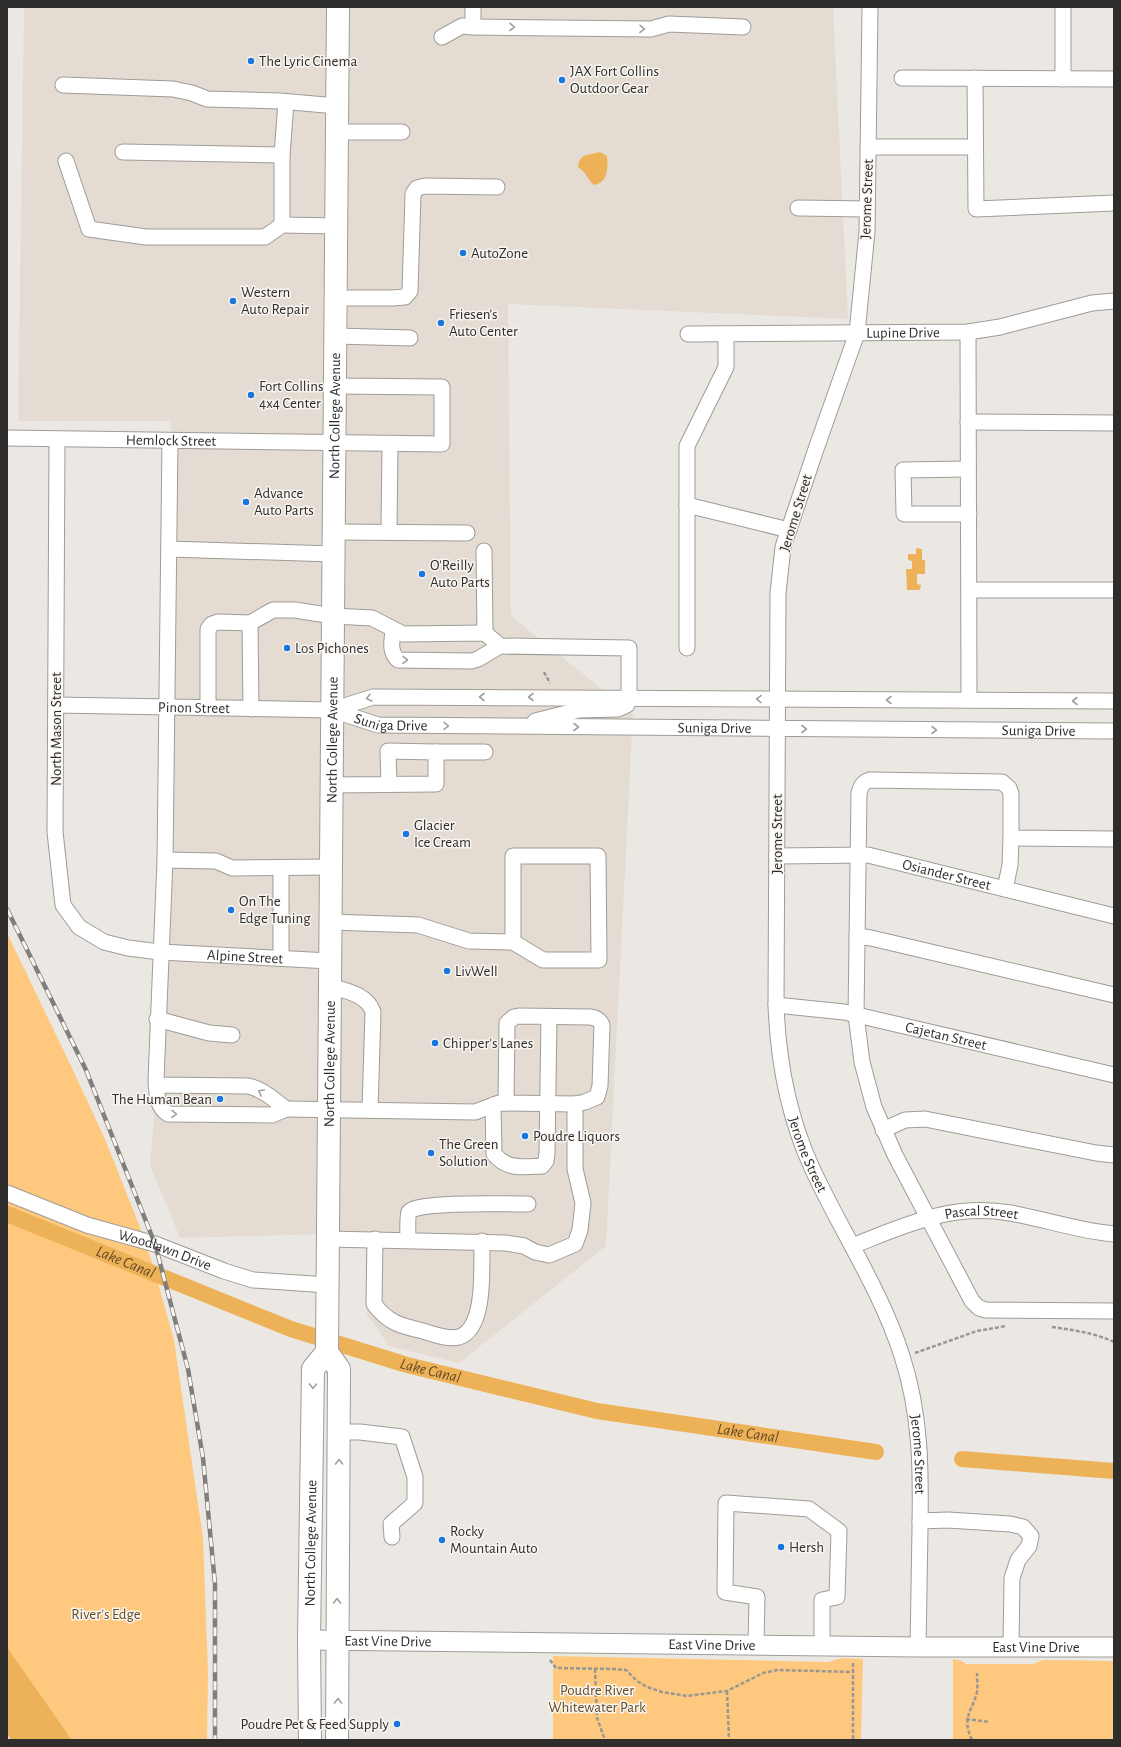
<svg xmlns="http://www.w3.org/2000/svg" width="1121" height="1747" viewBox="0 0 1121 1747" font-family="'Alegreya Sans',sans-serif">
  <rect width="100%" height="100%" fill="#ebe8e4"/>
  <path fill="#e4dcd2" d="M24,7H833L848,319L508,304L511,616L633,714L606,1246L459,1363L389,1346L367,1315L365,1233L180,1238L150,1165L168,955L171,421H18Z"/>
  <path fill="#fec97e" d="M7,933L72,1068L105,1139L138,1222L153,1265L174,1340L203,1538L208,1673L207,1740H72L7,1647Z
    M553,1656L828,1662L842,1658L863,1659L861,1740H553Z
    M953,1659L962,1661L966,1664H1033L1043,1660L1114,1661V1740H953Z"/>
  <path fill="#edb257" d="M600,152L607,156C608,168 608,183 594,185C586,178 587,173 578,167C579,154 588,155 600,152Z
    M916,548L922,549V560H925V574H917V584L921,585L920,590H907L906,569H912V561L908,560V554H916Z
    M7,1647L72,1740H11L7,1734Z"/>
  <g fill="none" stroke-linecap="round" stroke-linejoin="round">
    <g stroke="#edb257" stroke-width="16">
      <path id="s1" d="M7,1214L291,1329L407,1365L597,1411L876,1452"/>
      <path d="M962,1459L1114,1471"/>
    </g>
    <g stroke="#9f9c98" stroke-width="17">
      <g id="minor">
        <path id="s2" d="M870,7L867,232L857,333L816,449L783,547L778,593L776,1005C778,1060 789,1118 812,1168C841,1231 881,1290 902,1356C921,1415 921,1469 920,1529C919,1569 919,1608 918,1647"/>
        <path d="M1063,7V79"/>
        <path d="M473,27L651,29L669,24L743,27"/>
        <path d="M442,37L462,26L473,27V7"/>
        <path d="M902,78L1114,79"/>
        <path d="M975,78L976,209L1114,203"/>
        <path d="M63,85L173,89L192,93L207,99L280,101L337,106"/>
        <path d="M337,132H402"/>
        <path d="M868,147H975"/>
        <path d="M123,152L282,155L286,102"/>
        <path d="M66,161L89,229L146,237H265L282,225V155"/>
        <path d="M798,208L867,209"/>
        <path d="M282,225L336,226"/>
        <path d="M336,298H392L405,297L410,291L413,194L417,188L425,186L497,187"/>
        <path d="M968,332L969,700"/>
        <path id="s3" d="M688,334L968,332L1000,327L1092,303L1114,301"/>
        <path d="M335,336L410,338"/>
        <path d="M968,422L1114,423"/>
        <path id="s4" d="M7,438L442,444V387L335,386"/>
        <path id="s5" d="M57,440L55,832L63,905L79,927L104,942L128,948L160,952L330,961"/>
        <path d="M968,469L903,470L904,514H969"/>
        <path d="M687,505L789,530"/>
        <path d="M389,531L390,444"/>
        <path d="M334,532L467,533"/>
        <path d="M169,549L334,554"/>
        <path d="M484,551L485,633"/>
        <path d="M969,590H1114"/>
        <path d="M250,623L251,709"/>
        <path d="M393,630C392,641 389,652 398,660L472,661L478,659L500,646"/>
        <path d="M687,648V446L726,367V335"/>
        <path id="s6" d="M56,705L332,710L378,725L1114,731"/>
        <path d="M208,708V629L212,624L218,622L250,623L273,610H295L333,616L372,618L403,634L485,633L500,646L629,648V698L627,705L618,709L579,710L535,721"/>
        <path d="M332,710L373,697L1114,701"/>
        <path d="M436,752H485"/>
        <path d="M331,785L436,784V752L388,751L389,783"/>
        <path d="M1114,839L1011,838V794L1009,788L1002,782L870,780C863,782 861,786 859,793L856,1015L862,1062L874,1107L895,1155L972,1301L979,1308L986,1310L1114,1311"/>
        <path id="s7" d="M777,856L868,855L1114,916"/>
        <path d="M165,860L216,861L232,868L331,867"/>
        <path d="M281,868V958"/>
        <path d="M1005,889L1010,865L1011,838"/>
        <path d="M331,922L418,925L469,941L513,942L543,960H599L598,856H513V942"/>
        <path d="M857,936L871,938L1114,995"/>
        <path d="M330,986C346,991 367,994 373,1012L370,1110"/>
        <path id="s8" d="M776,1005L844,1012L1114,1075"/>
        <path d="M157,1019L209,1033L232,1035"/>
        <path d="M156,1085L248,1086C262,1089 275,1100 286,1109L272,1115L168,1114C156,1106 157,1094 156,1080L165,860L170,441"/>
        <path d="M493,1105L494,1154C507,1170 522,1167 542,1166L546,1161L547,1153L549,1017"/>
        <path d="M286,1109L475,1112L499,1103L575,1104L585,1102L597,1097L600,1086L602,1025C599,1019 596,1018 590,1017L519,1016L514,1017L507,1023L506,1103"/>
        <path d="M883,1130L905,1120L925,1119L1096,1153L1114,1155"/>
        <path id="s9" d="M7,1193L87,1225L155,1244L224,1271L253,1280L328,1285"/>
        <path d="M328,1239L506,1243L524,1246L535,1252L549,1255L575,1244L580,1230L583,1203L575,1169V1104"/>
        <path d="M375,1239L374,1304C388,1323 401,1326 423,1331C433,1334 448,1340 459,1337C487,1328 481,1264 482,1241"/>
        <path d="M408,1240C408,1234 407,1217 409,1212C415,1201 512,1204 528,1204"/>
        <path id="s10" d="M852,1246C906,1225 951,1203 1010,1213C1045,1219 1078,1231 1114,1234"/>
        <path d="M339,1432H360L402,1437L415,1477V1503L391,1524L392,1537"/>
        <path d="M920,1521L948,1520L1010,1524L1023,1527L1031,1536L1029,1546L1018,1560L1012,1578L1011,1647"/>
        <path d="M756,1645L757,1597L725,1592L726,1503L809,1509L839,1531L837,1597L822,1600V1646"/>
      </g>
    </g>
    <g stroke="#9f9c98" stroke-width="21">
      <g id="major">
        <path id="s11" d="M309,1640L918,1647H1114"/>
      </g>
    </g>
    <g stroke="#9f9c98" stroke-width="24">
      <g id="highway">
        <path id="s12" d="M310,1740L309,1640L313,1369L327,1352"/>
        <path id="s13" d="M337,1740L339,1369L327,1352L338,7"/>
      </g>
    </g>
    <path stroke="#999794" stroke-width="2.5" stroke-dasharray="4 2" stroke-linecap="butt" d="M544,672L550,683
      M1052,1327C1073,1330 1095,1333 1114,1342
      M915,1353L977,1331L1006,1326
      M550,1660L556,1668L614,1669L626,1670L637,1681L647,1687L662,1692L687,1696L727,1691L763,1673L777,1670L853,1672
      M853,1663V1740
      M595,1669L597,1718L605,1740
      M727,1691L729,1740
      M966,1719L989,1722
      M972,1740C961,1716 972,1713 977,1692C978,1686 977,1679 977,1673"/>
    <use href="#minor" stroke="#fff" stroke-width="15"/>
    <use href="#major" stroke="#fff" stroke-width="19"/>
    <use href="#highway" stroke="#fff" stroke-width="22"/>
    <g stroke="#817f7d" stroke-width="4.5">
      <path id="rail" d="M7,909L86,1070L155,1244L188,1369L203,1458L215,1584V1740"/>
    </g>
    <use href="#rail" stroke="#f9f6f1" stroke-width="3" stroke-dasharray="9" stroke-linecap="butt"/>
  </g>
  <defs><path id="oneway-chevron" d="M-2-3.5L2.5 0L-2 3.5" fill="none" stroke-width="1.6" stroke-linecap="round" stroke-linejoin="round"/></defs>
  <g stroke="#a1a0a0">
    <use href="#oneway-chevron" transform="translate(512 27) rotate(1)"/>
    <use href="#oneway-chevron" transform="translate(642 29) rotate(1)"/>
    <use href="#oneway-chevron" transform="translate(405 660) rotate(3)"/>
    <use href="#oneway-chevron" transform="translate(482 697) rotate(-180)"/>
    <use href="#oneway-chevron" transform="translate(531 697) rotate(-180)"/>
    <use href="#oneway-chevron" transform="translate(369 698) rotate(166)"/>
    <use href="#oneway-chevron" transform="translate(759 699) rotate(-179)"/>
    <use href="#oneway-chevron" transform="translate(889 700) rotate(-180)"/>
    <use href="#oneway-chevron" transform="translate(1075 701) rotate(-180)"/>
    <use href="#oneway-chevron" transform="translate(446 726) rotate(1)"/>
    <use href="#oneway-chevron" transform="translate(576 727)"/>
    <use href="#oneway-chevron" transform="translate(804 729)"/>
    <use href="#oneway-chevron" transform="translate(934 730)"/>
    <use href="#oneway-chevron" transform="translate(261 1092) rotate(-150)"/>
    <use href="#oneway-chevron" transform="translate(174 1114) rotate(2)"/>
    <use href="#oneway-chevron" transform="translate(313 1386) rotate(91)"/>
    <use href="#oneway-chevron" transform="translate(339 1462) rotate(-90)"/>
    <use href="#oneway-chevron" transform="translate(337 1601) rotate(-89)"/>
    <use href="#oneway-chevron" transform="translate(338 1701) rotate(-89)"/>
  </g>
  <g fill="#1876df" stroke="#f9f6f1" stroke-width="1.5">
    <circle cx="251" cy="61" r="4"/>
    <circle cx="562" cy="80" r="4"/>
    <circle cx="463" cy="253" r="4"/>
    <circle cx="233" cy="301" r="4"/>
    <circle cx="441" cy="323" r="4"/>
    <circle cx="251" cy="395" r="4"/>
    <circle cx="246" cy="502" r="4"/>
    <circle cx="422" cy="574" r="4"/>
    <circle cx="287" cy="648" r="4"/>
    <circle cx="406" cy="834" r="4"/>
    <circle cx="231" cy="910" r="4"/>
    <circle cx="447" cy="971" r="4"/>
    <circle cx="435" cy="1043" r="4"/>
    <circle cx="220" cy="1099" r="4"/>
    <circle cx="525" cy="1136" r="4"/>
    <circle cx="431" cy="1153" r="4"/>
    <circle cx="442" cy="1540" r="4"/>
    <circle cx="781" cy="1547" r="4"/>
    <circle cx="397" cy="1724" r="4"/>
  </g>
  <g text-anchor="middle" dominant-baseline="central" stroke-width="3" stroke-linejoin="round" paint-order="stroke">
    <g font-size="15" fill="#2f2d2c" stroke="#f9f6f1" text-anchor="start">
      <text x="259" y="61">The Lyric Cinema</text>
      <text x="570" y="71">JAX Fort Collins<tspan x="570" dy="17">Outdoor Gear</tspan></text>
      <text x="471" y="253">AutoZone</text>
      <text x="241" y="292">Western<tspan x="241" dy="17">Auto Repair</tspan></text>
      <text x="449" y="314">Friesen’s<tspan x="449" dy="17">Auto Center</tspan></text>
      <text x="259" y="386">Fort Collins<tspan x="259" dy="17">4x4 Center</tspan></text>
      <text x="254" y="493">Advance<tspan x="254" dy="17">Auto Parts</tspan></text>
      <text x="430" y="565">O'Reilly<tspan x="430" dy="17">Auto Parts</tspan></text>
      <text x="295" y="648">Los Pichones</text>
      <text x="414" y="825">Glacier<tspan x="414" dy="17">Ice Cream</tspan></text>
      <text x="239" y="901">On The<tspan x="239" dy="17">Edge Tuning</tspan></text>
      <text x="455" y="971">LivWell</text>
      <text x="443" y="1043">Chipper's Lanes</text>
      <text x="212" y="1099" text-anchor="end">The Human Bean</text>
      <text x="533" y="1136">Poudre Liquors</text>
      <text x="439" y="1144">The Green<tspan x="439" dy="17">Solution</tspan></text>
      <text x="450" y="1531">Rocky<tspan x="450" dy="17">Mountain Auto</tspan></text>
      <text x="789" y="1547">Hersh</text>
      <text x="389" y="1724" text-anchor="end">Poudre Pet &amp; Feed Supply</text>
    </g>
    <g font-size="15" fill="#2f2d2c" stroke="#f9f6f1">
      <text transform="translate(867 199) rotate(-88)">Jerome Street</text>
      <text stroke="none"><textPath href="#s3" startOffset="215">Lupine Drive</textPath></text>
      <text stroke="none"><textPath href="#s13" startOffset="1328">North College Avenue</textPath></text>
      <text stroke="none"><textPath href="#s4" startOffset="164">Hemlock Street</textPath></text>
      <text transform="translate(796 513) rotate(-73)">Jerome Street</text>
      <text stroke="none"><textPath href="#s6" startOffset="138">Pinon Street</textPath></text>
      <text stroke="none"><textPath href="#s6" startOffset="337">Suniga Drive</textPath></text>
      <text stroke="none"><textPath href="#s6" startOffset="661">Suniga Drive</textPath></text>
      <text transform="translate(56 729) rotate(-90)">North Mason Street</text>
      <text stroke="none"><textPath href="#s6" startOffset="985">Suniga Drive</textPath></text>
      <text stroke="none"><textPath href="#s13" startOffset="1004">North College Avenue</textPath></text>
      <text transform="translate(777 834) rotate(-90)">Jerome Street</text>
      <text stroke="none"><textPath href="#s7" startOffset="172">Osiander Street</textPath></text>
      <text stroke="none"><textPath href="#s5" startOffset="664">Alpine Street</textPath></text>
      <text stroke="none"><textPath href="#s8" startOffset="173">Cajetan Street</textPath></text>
      <text stroke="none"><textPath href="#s13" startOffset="680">North College Avenue</textPath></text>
      <text stroke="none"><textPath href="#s2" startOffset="1165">Jerome Street</textPath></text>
      <text stroke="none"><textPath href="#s10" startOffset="135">Pascal Street</textPath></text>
      <text stroke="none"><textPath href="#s9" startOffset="168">Woodlawn Drive</textPath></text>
      <text stroke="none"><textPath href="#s2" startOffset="1488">Jerome Street</textPath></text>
      <text stroke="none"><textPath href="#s12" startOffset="197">North College Avenue</textPath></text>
      <text stroke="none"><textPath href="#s11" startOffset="79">East Vine Drive</textPath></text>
      <text stroke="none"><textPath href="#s11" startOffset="403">East Vine Drive</textPath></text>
      <text stroke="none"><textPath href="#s11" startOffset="727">East Vine Drive</textPath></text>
    </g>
    <g font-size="15" fill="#654c27" stroke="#f9f6f1">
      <text x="106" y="1614">River's Edge</text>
      <text x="597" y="1690">Poudre River<tspan x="597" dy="17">Whitewater Park</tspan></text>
    </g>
    <g font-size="16" font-style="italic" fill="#644b26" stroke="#f9f6f1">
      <text stroke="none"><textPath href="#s1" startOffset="128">Lake Canal</textPath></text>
      <text stroke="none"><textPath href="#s1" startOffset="452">Lake Canal</textPath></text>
      <text stroke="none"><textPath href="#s1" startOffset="776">Lake Canal</textPath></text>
    </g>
  </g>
  <rect width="1121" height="1747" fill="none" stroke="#2f2d2c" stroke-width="16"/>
</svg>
